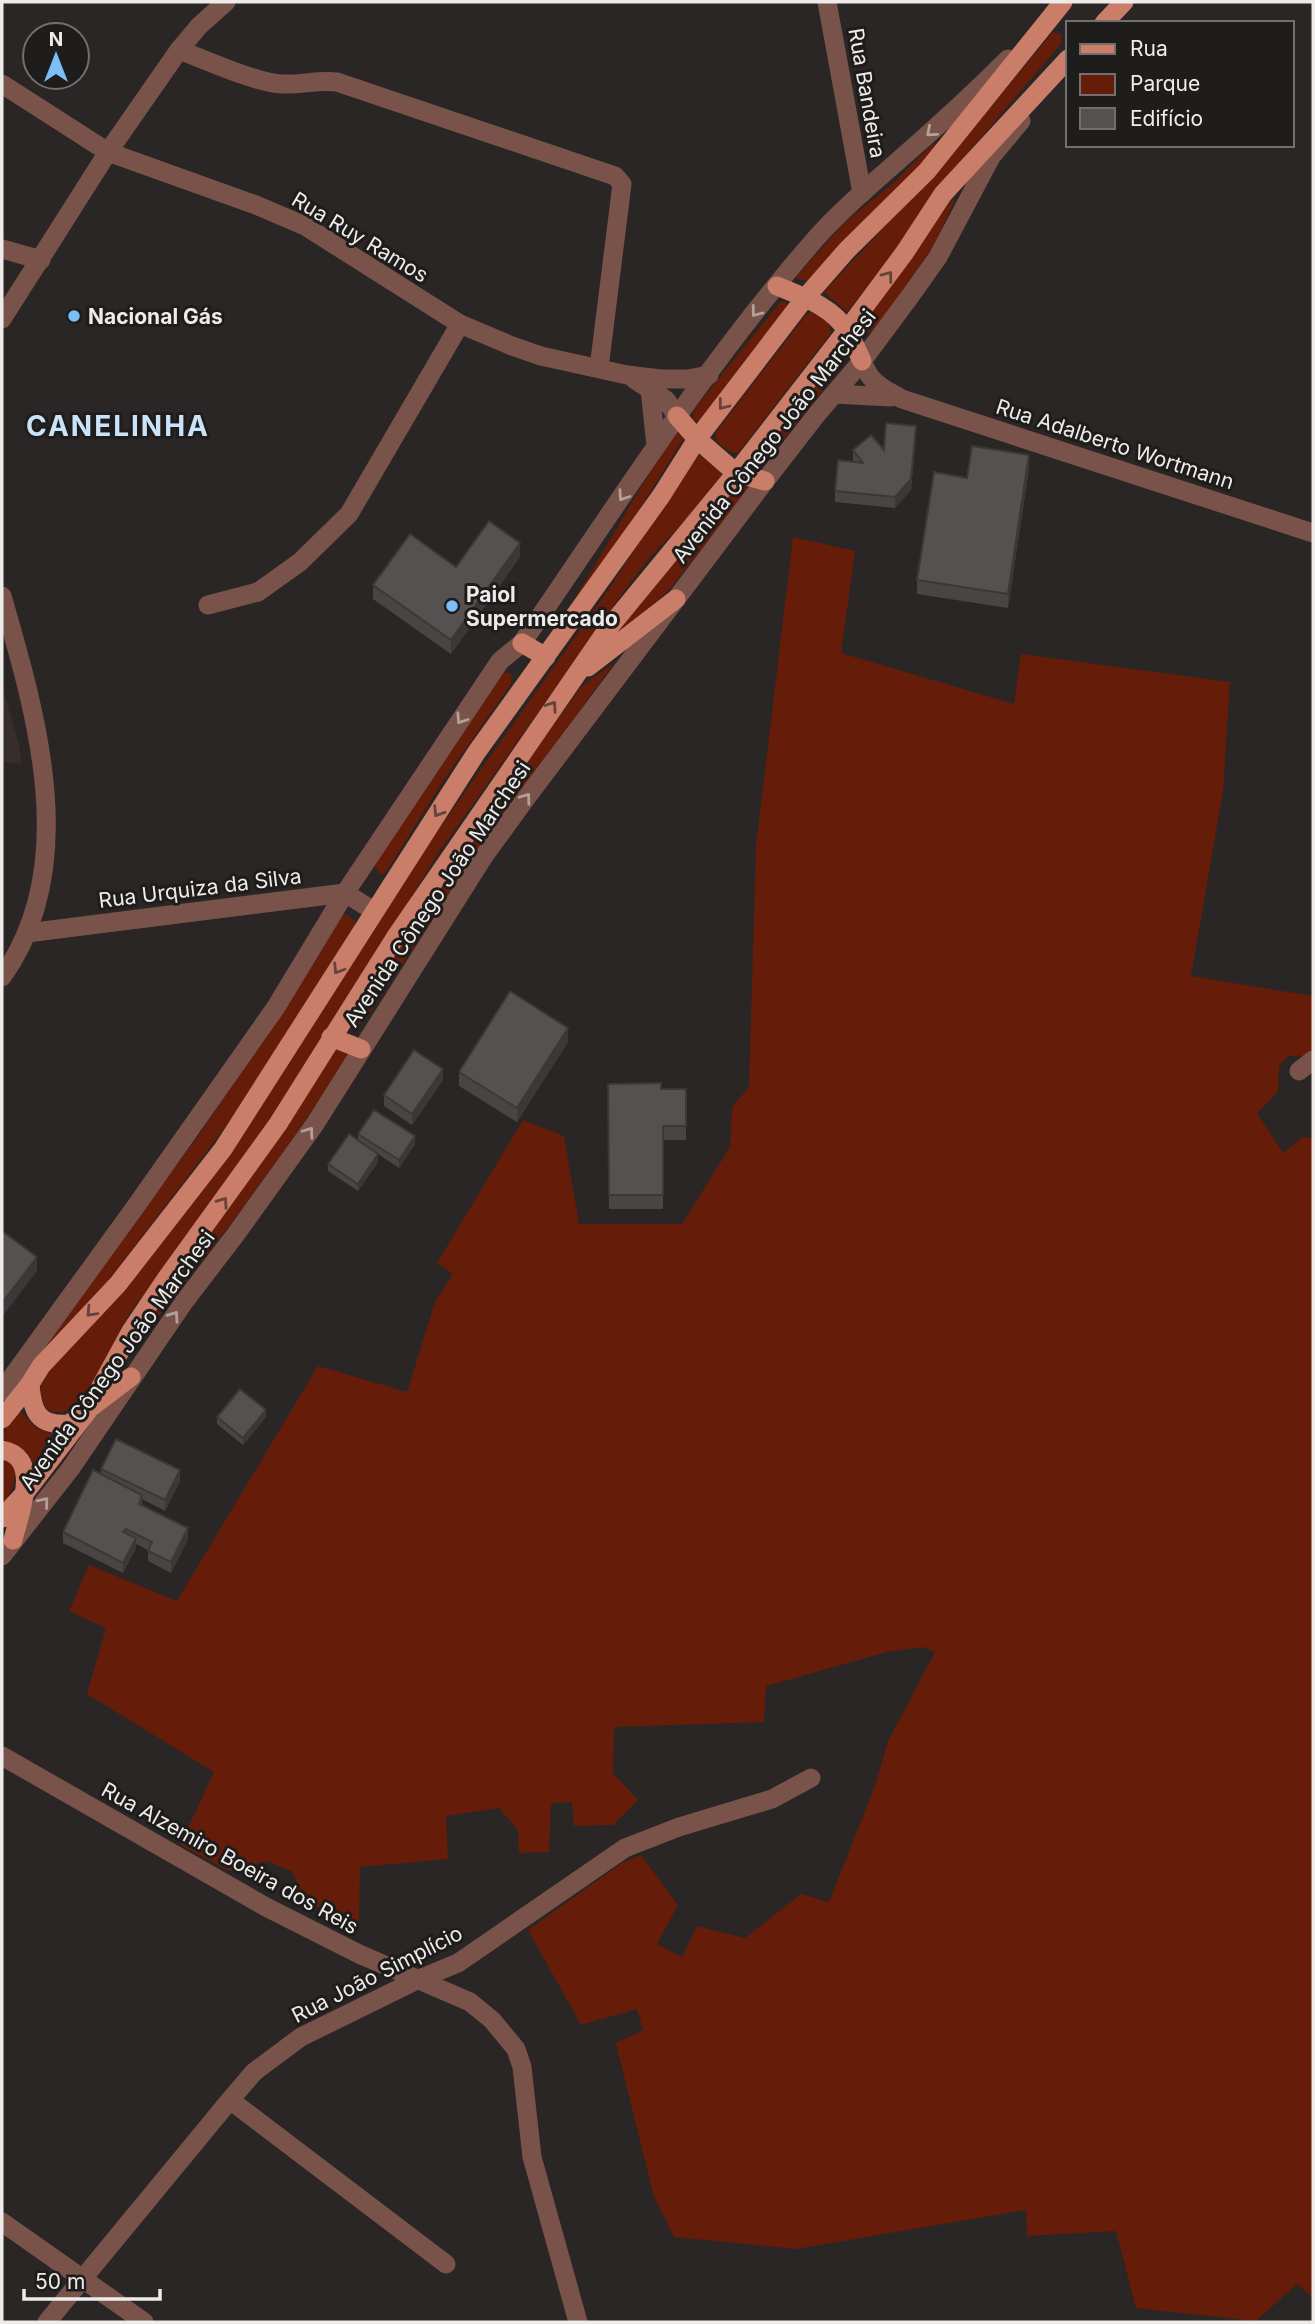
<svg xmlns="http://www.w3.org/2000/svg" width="1315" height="2324" viewBox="0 0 1315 2324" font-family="Inter,sans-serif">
  <rect width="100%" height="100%" fill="#292625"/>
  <path fill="#372e2b" d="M2,686L20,749L21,764L2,762Z"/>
  <path fill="#651d09" d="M1053,32L1061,34V44L935,191L901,243L847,312L824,292L932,176Z
    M934,143L937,146L890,198L808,281L797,279V276L845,222L891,185Z
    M952,199L954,202C948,213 944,225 938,237C928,256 879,334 860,338L858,331Z
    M780,302H786L787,308L736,372L703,417L699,421L692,420L693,412L703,398Z
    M810,312L828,321L831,333L738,453L729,451L716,441V432L806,315Z
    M841,350L845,354L843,362L832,379L769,458L761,463H755Z
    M680,433L684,438L616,546L568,610L661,454L677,434Z
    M696,453L723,473L685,521L650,557L627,587L439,852L272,1123L207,1214L129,1314L87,1393L71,1408L63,1412H53L46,1408L40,1393L43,1377L118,1295L399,885L613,583Z
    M740,482L747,485L748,489L669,590L616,638H611L658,577L701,531Z
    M793,537L855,551L841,653L1014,704L1021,654L1230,682L1223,791L1191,976L1313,996V1049L1305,1056H1288L1279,1067L1278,1092L1257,1113L1283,1153L1303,1137L1313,1138V2298L1297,2284L1256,2321L1136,2308L1116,2231L1027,2236L1026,2210L796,2249L674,2237L654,2197L616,2043L643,2030L637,2009L581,2025L528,1930L622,1863L641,1855L678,1905L657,1944L682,1957L697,1926L745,1938L801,1894L829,1902L874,1789L888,1741L935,1652L922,1647L887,1652L766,1686L764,1722L614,1727L613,1773L638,1800L613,1825L574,1826L572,1802L551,1803L549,1852L519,1853L518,1830L499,1808L446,1816L448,1859L360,1867L359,1926L302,1900L293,1872L267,1861L230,1871L180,1845L214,1772L87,1694L106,1628L69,1611L89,1565L177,1601L318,1366L407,1392L435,1302L453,1274L437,1263L523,1120L564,1136L579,1224H682L730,1147L732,1107L749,1087L756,846Z
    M615,662L495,827L372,1009L359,1025L351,1023L448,868L582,686Z
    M503,673H510L512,677L511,684L445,778L388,869L383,874L379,873L375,867L376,861Z
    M342,915H348L356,923L238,1109L211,1146L108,1281L47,1346L44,1343L199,1135L280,1014Z
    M334,1047L346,1053L347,1056C285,1156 214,1247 140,1339L137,1336Z
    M19,1410L36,1428L52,1434L34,1464L25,1451L2,1439V1435Z
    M2,1458L15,1464C16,1481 13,1493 2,1505Z"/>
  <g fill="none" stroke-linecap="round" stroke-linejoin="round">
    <path stroke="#795349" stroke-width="19" d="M827,2L862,193
      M179,50C206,60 256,83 282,84C300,85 317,80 337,82L615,176L622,184L599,368
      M2,84L108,152
      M2,249L41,260
      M862,361C871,384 881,387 902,399L1313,533
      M834,394L891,397
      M208,605L258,592L300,562L349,514L460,324
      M27,933L345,893L374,911
      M1299,1071L1313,1060
      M2,1756L266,1907L359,1954L470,2002L492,2020L516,2049L522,2067L532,2157L578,2322
      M230,2100L446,2264
      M2,2222L144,2322
      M47,2322L230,2100L254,2072L301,2037L419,1979L458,1963L625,1848L679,1827L772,1799L811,1778"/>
    <path stroke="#795349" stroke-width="19" d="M108,152L256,205L305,226L460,324L512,346L541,356L627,375L661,379H688L709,375
      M2,319L108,152L179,50L199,26L226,2
      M634,379L666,400L677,416
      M650,389L656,446
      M2,596C36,714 82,866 2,977
      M2,1391L136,1206L276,1007L345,893L500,661L522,643C617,505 707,362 818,236C843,208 872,184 899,160C937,127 973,94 1008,59
      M2,1556L71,1468L184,1302L236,1234L315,1124L484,856L527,797L765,481L817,414L862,361L911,295L938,257L991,157L1021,121"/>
    <path stroke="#ca7d69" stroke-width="19" d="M1104,23L1124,2
      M777,286C801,296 833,307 847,331C853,340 857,351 862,361
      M677,416L697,439L736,473L765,481
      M522,643L546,657
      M588,667L676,599
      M331,1037L361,1049
      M30,1384C32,1412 38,1426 69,1424L131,1377
      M2,1419L30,1384L41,1366L118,1284L223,1149L476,753L661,496L697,439L805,298L847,250L927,171L1063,2
      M2,1450C43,1457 19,1514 13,1540
      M2,1518L24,1494L87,1412L131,1331L166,1279L278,1124L395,938L607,630L736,473L847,330L905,252L943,194L1068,59"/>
  </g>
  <path fill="#484645" d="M916,437L911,490L895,508L835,502V491L854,462L853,461V450H884Z
    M1029,469L1008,608L917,594V580L967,478Z
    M520,557L451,654L373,599V585L456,567Z
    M568,1042L517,1122L459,1086V1072Z
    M443,1080L412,1125L384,1106V1095Z
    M608,1084L661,1089H686V1140H663V1209H609Z
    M358,1134L415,1144L399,1168L360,1142L378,1162L358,1191L328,1171V1164L358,1141Z
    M217,1417H266L243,1445L217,1424Z
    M101,1469L180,1481L165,1511L142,1499V1506L188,1539L171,1573L148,1561V1550L136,1544V1548L123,1573L63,1543V1532L101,1474Z"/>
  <path fill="#3b3938" d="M916,426L911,490L895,508V497Z
    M1029,455V469L1008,608V594Z
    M520,543V557L451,654V640Z
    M568,1028V1042L517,1122V1108Z
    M443,1069V1080L412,1125V1114Z
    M415,1136V1144L399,1168V1160Z
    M378,1154V1162L358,1191V1184Z
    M37,1257V1271L2,1317V1303Z
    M266,1410V1417L243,1445V1438Z
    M180,1470V1481L165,1511V1500Z
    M188,1528V1539L171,1573V1562Z
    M136,1538V1548L123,1573V1563Z"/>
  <path fill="#545150" stroke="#3b3938" stroke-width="2" d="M886,423L916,426L911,479L895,497L835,491L838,460L863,463L853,450L871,435L884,450Z
    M972,446L1029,455L1008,594L917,580L934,472L967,478Z
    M489,521L520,543L451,640L373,585L410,534L456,567Z
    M510,991L568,1028L517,1108L459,1072Z
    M414,1050L443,1069L412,1114L384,1095Z
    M661,1083V1089H686V1126H663V1195H609L608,1084Z
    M374,1110L415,1136L399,1160L358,1134Z
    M349,1134L378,1154L358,1184L328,1164Z
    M2,1231L37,1257L2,1303Z
    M240,1389L266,1410L243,1438L217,1417Z
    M116,1439L180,1470L165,1500L101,1469Z
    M93,1470L142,1495L139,1504L188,1528L171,1562L148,1551L152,1542L126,1529L123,1532L136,1538L123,1563L63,1532Z"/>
  <defs><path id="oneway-chevron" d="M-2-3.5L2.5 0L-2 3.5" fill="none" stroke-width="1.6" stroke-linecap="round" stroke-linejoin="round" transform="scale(1.75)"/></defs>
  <g stroke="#b4a09a">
    <use href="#oneway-chevron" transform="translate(931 132) rotate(139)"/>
    <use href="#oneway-chevron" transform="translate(756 312) rotate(127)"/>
    <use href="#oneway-chevron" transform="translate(623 496) rotate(124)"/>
    <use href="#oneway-chevron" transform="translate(461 719) rotate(124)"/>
    <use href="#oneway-chevron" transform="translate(526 798) rotate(-54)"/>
    <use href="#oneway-chevron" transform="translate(309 1132) rotate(-54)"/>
    <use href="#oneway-chevron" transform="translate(174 1316) rotate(-55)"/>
    <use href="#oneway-chevron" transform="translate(44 1502) rotate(-51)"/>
  </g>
  <g stroke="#63433b">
    <use href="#oneway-chevron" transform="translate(888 276) rotate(-53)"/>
    <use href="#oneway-chevron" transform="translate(723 405) rotate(128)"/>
    <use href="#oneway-chevron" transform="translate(552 706) rotate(-56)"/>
    <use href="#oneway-chevron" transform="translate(438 812) rotate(123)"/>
    <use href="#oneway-chevron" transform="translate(338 969) rotate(122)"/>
    <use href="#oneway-chevron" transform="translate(223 1202) rotate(-55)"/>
    <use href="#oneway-chevron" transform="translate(91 1312) rotate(133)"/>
  </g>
  <g fill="#7bbef8" stroke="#1f1c1c" stroke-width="2.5">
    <circle cx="74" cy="316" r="7"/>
    <circle cx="452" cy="606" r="7"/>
  </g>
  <g text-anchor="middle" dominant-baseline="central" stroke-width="6" stroke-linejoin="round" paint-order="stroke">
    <g font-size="21" fill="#eeeceb" stroke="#1f1c1c">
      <text transform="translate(867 93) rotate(80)">Rua Bandeira</text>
      <text transform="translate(360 237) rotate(31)">Rua Ruy Ramos</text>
      <text transform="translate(774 436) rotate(-52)">Avenida Cônego João Marchesi</text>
      <text transform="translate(1115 444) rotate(18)">Rua Adalberto Wortmann</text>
      <text transform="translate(200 888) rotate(-7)">Rua Urquiza da Silva</text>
      <text transform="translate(437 894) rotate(-56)">Avenida Cônego João Marchesi</text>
      <text transform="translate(117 1360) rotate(-54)">Avenida Cônego João Marchesi</text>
      <text transform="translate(230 1858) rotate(29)">Rua Alzemiro Boeira dos Reis</text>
      <text transform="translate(377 1974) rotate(-27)">Rua João Simplício</text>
    </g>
    <g font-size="21" font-weight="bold" fill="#eeeceb" stroke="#1f1c1c" text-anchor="start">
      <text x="88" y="316">Nacional Gás</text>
      <text x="466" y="594">Paiol<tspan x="466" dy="24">Supermercado</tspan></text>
    </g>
    <g font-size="28" font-weight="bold" letter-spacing="2" fill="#cbe3f9" stroke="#1f1c1c">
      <text x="118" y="426">CANELINHA</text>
    </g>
  </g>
  <rect width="1315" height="2324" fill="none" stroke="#eeeceb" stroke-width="7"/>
  <rect x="1066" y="21" width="228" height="126" fill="#1f1c1c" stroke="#726f6f" stroke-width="2"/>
  <rect x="1080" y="44" width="35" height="10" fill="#ca7d69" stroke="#726f6f" stroke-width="2"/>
  <text x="1130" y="56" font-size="21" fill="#eeeceb">Rua</text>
  <rect x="1080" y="74" width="35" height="21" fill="#651d09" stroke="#726f6f" stroke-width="2"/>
  <text x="1130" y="91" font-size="21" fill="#eeeceb">Parque</text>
  <rect x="1080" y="108" width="35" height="21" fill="#545150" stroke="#726f6f" stroke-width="2"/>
  <text x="1130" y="126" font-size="21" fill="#eeeceb">Edifício</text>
  <g transform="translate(56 56)"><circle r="33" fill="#1f1c1c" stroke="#726f6f" stroke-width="2"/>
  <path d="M0-5L12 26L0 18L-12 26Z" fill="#7bbef8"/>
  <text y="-10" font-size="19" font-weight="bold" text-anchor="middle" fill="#eeeceb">N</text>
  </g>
  <path d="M24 2289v10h136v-10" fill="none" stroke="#eeeceb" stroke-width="3.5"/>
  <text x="35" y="2289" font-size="21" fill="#eeeceb" stroke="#1f1c1c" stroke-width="5" paint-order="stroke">50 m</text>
</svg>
